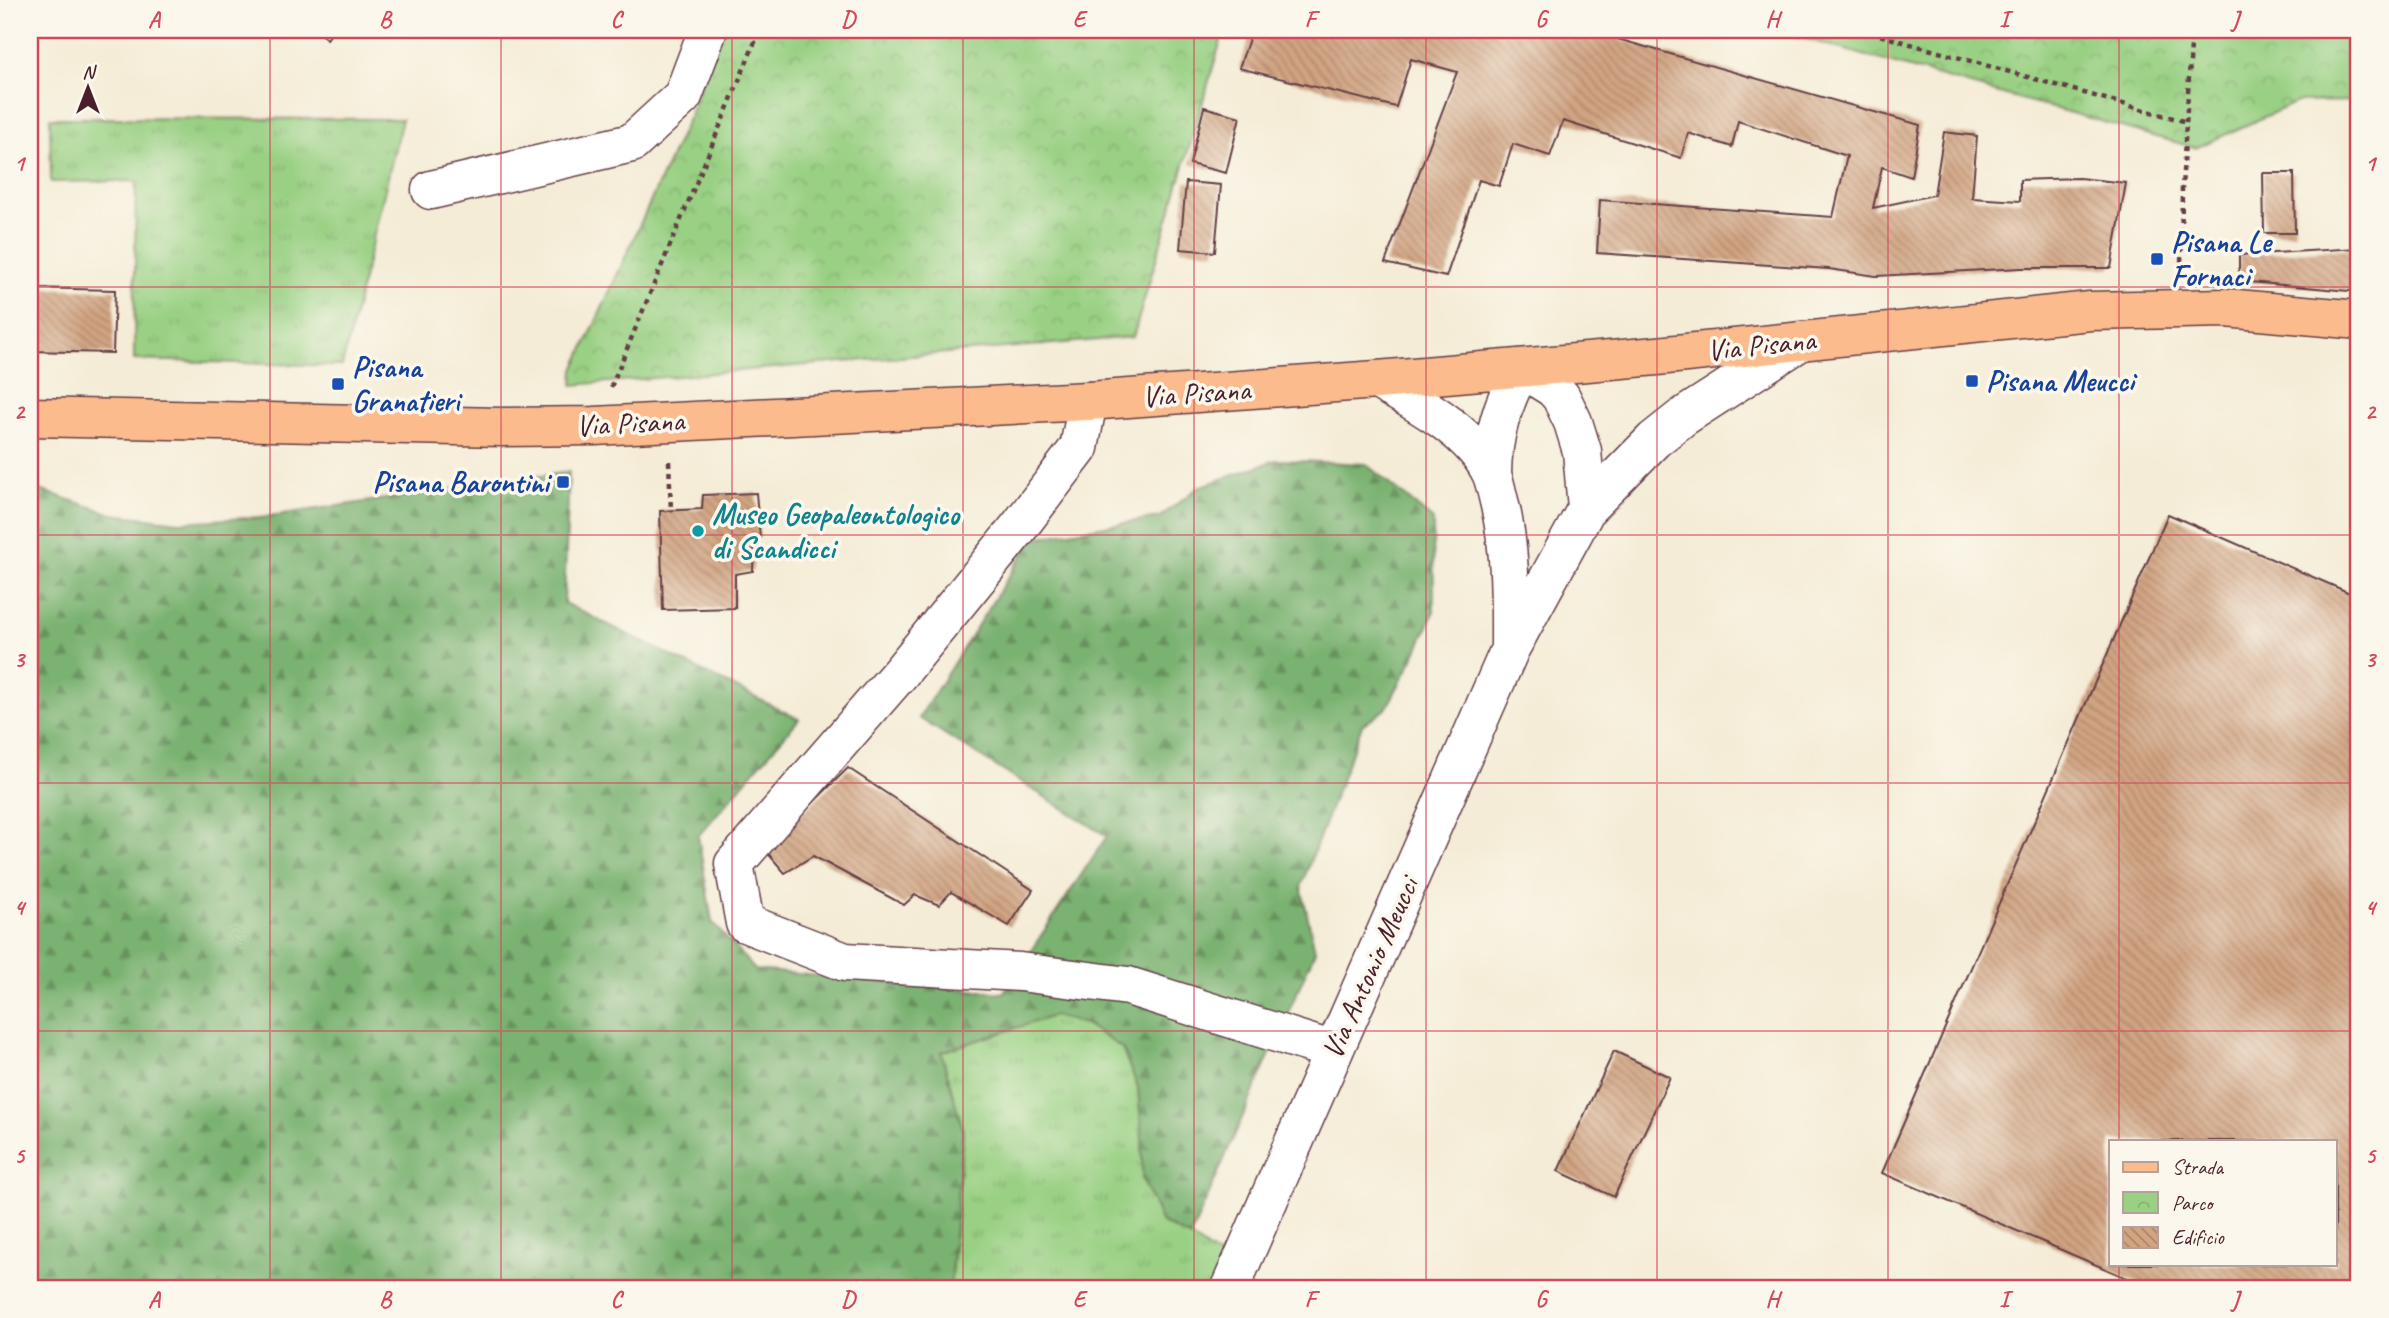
<svg xmlns="http://www.w3.org/2000/svg" width="2389" height="1318" viewBox="0 0 2389 1318" font-family="Caveat,sans-serif">
  <defs>
    <pattern id="grass-tufts" width="24" height="20" patternUnits="userSpaceOnUse" patternTransform="scale(1.75)"><rect width="24" height="20" fill="#99d083"/><path d="M3 7l-1-3M5 7V3M7 7l1-3M15 17l-1-3M17 17v-4M19 17l1-3" fill="none" stroke="#85b271"/></pattern>
    <pattern id="forest-firs" width="22" height="20" patternUnits="userSpaceOnUse" patternTransform="scale(1.75)"><rect width="22" height="20" fill="#7ab271"/><path d="M5 1l3.5 6h-7zM16 11l3.5 6h-7z" fill="#66905d"/></pattern>
    <pattern id="park-crowns" width="20" height="18" patternUnits="userSpaceOnUse" patternTransform="scale(1.75)"><rect width="20" height="18" fill="#99d083"/><path d="M2 6a3 3 0 1 1 6 0M12 15a3 3 0 1 1 6 0" fill="none" stroke="#85b271"/></pattern>
    <pattern id="building-back-hatch" width="6" height="6" patternUnits="userSpaceOnUse" patternTransform="scale(1.75)"><rect width="6" height="6" fill="#d1a482"/><path d="M-1 5l2 2M0 0l6 6M5-1l2 2" fill="none" stroke="#ac856b"/></pattern>
  </defs>
  <rect width="100%" height="100%" fill="#fbf7ec"/>
  <filter id="ink" filterUnits="userSpaceOnUse"><feTurbulence type="fractalNoise" baseFrequency=".0143" numOctaves="2"/><feDisplacementMap in="SourceGraphic" scale="14" xChannelSelector="R" yChannelSelector="G"/><feConvolveMatrix kernelMatrix="1 2 1 2 8 2 1 2 1" color-interpolation-filters="sRGB"/></filter>
  <filter id="wash" filterUnits="userSpaceOnUse"><feTurbulence type="fractalNoise" baseFrequency=".00686" numOctaves="4" result="noise"/><feDisplacementMap in="SourceGraphic" scale="28" xChannelSelector="R" yChannelSelector="G"/><feGaussianBlur stdDeviation="1.57" result="paint"/><feColorMatrix in="noise" values="0 0 0 0 0 0 0 0 0 0 0 0 0 0 0 0 0 1.4 0 .05"/><feComposite in="paint" operator="in"/></filter>
  <g filter="url(#wash)">
    <rect width="100%" height="100%" fill="#f4ecd6"/>
    <path fill="url(#grass-tufts)" stroke="#727857" stroke-width="2" d="M50,118L402,119L342,366L134,360L136,181L51,182Z
      M1053,1015L1085,1024L1122,1048L1138,1087L1142,1138V1178L1162,1223L1190,1237L1238,1269L1230,1288H950L963,1130L941,1052Z"/>
    <path fill="url(#forest-firs)" stroke="#62684e" stroke-width="2" d="M1276,460L1366,464L1433,520L1434,612L1417,651L1386,709L1362,725L1301,886L1315,951L1190,1237L1162,1223L1142,1178V1138L1138,1087L1122,1048L1085,1024L1053,1016L941,1052L963,1130L950,1288H30V487L113,514L179,522L263,517L569,472L564,603L799,719L698,836L712,922L755,970L1003,993L1107,836L919,718L1033,538L1160,517L1199,487Z"/>
    <path fill="url(#park-crowns)" stroke="#727857" stroke-width="2" d="M721,30H1224L1133,337L573,385L574,370L688,119Z
      M1774,30H2359V101L2297,102L2196,148Z"/>
    <g id="blocks">
      <path fill="url(#building-back-hatch)" fill-rule="evenodd" d="M316,30H334L327,39Z
        M1252,30H1586L1920,125L1911,177L1882,167L1873,208L1934,195L1944,132L1977,136L1972,198L2020,201V180L2079,178L2126,183L2111,268H2021L1876,276L1829,269L1597,253L1600,200L1833,217L1847,156L1738,121L1732,147L1688,133L1681,158L1563,121L1550,156L1513,144L1499,186L1479,180L1446,277L1385,263L1457,72L1411,59L1396,107L1239,68Z
        M1204,107L1240,117L1226,173L1190,164Z
        M2263,173H2294L2295,233H2264Z
        M1186,182L1221,185L1215,252L1180,249Z
        M2359,248V292L2239,281V255Z
        M30,288L115,290L113,353L30,351Z
        M756,493L760,538H754L753,571L735,574V608L663,610L660,511L702,509L703,495Z
        M2168,514L2359,597V1288H2150L1882,1173ZM2111,1141H2335V1264H2111Z
        M848,768L1033,890L1009,926L951,892L939,905L915,895L904,905L813,856L785,873L765,850Z
        M1614,1051L1670,1077L1614,1197L1558,1171Z"/>
    </g>
  </g>
  <g filter="url(#ink)">
    <use href="#blocks" fill-opacity="0" stroke="#643e45" stroke-width="2"/>
    <g fill="none" stroke-linecap="round" stroke-linejoin="round">
      <g stroke="#643e45" stroke-width="41">
        <path id="minor" d="M431,190L632,143L683,96L708,30
          M1377,380C1416,402 1473,432 1492,475C1495,483 1497,493 1499,501C1511,549 1510,597 1510,647
          M1088,401L1079,448L1019,527L901,672L734,864L745,923L845,962L1020,972L1128,986L1334,1051
          M1492,475C1492,435 1503,404 1521,368L1553,388L1561,397L1573,422L1582,451L1587,508
          M1230,1288L1510,649L1587,508L1654,440L1683,417L1801,341"/>
      </g>
      <g stroke="#643e45" stroke-width="41">
        <path id="major" d="M30,417L502,427L594,426L1088,401L1377,380L1657,356L2090,311L2226,308L2359,320"/>
      </g>
      <path stroke="#643e45" stroke-width="4.5" stroke-dasharray="5 5" stroke-linecap="butt" d="M1861,30L2187,122
        M2181,272L2182,188L2192,30
        M611,387L760,30
        M669,461L671,511"/>
      <use href="#minor" stroke="#fff" stroke-width="38"/>
      <use href="#major" stroke="#fbbb8d" stroke-width="38"/>
    </g>
  </g>
  <path fill="none" stroke="#d1495b" stroke-width="2" stroke-opacity="0.55" d="M270,30V1288M501,30V1288M732,30V1288M963,30V1288M1194,30V1288M1426,30V1288M1657,30V1288M1888,30V1288M2119,30V1141M30,287H2359M30,535H2359M30,783H2359M30,1031H2359M2119,1264V1288"/>
  <g fill="#1a4fb4" stroke="#fbf7ec" stroke-width="2.5">
    <rect x="2150" y="252" width="14" height="14" rx="3.5"/>
    <rect x="1965" y="374" width="14" height="14" rx="3.5"/>
    <rect x="331" y="377" width="14" height="14" rx="3.5"/>
    <rect x="556" y="475" width="14" height="14" rx="3.5"/>
  </g>
  <circle fill="#0f9aa8" stroke="#fbf7ec" stroke-width="2.5" cx="698" cy="531" r="7"/>
  <g text-anchor="middle" dominant-baseline="central" stroke-width="7" stroke-linejoin="round" paint-order="stroke">
    <g font-size="30" font-weight="bold" fill="#164399" stroke="#fbf7ec" text-anchor="start">
      <text x="2171" y="242">Pisana Le<tspan x="2171" dy="34">Fornaci</tspan></text>
      <text x="352" y="367">Pisana<tspan x="352" dy="34">Granatieri</tspan></text>
      <text x="1986" y="381">Pisana Meucci</text>
      <text x="549" y="482" text-anchor="end">Pisana Barontini</text>
    </g>
    <g font-size="30" fill="#4a1f2b" stroke="#fbf7ec">
      <text transform="translate(1761 345) rotate(-6)">Via Pisana</text>
      <text transform="translate(1196 393) rotate(-4)">Via Pisana</text>
      <text transform="translate(630 423) rotate(-3)">Via Pisana</text>
      <text transform="translate(1370 968) rotate(-66)">Via Antonio Meucci</text>
    </g>
    <g font-size="30" font-weight="bold" fill="#0d838f" stroke="#fbf7ec" text-anchor="start">
      <text x="712" y="514">Museo Geopaleontologico<tspan x="712" dy="34">di Scandicci</tspan></text>
    </g>
  </g>
  <rect width="2389" height="1318" fill="none" stroke="#fbf7ec" stroke-width="77"/>
  <rect x="2109" y="1140" width="228" height="126" fill="#fbf7ec" stroke="#b4a19f" stroke-width="2"/>
  <rect x="2123" y="1162" width="35" height="10" fill="#fbbb8d" stroke="#b4a19f" stroke-width="2"/>
  <text x="2172" y="1174" font-size="21" fill="#4a1f2b">Strada</text>
  <rect x="2123" y="1192" width="35" height="21" fill="url(#park-crowns)" stroke="#b4a19f" stroke-width="2"/>
  <text x="2172" y="1210" font-size="21" fill="#4a1f2b">Parco</text>
  <rect x="2123" y="1227" width="35" height="21" fill="url(#building-back-hatch)" stroke="#b4a19f" stroke-width="2"/>
  <text x="2172" y="1244" font-size="21" fill="#4a1f2b">Edificio</text>
  <g transform="translate(88 88)" stroke="#fbf7ec" stroke-width="5" paint-order="stroke">
  <path d="M0-5L12 26L0 18L-12 26Z" fill="#4a1f2b"/>
  <text y="-10" font-size="19" font-weight="bold" text-anchor="middle" fill="#4a1f2b">N</text>
  </g>
  <rect x="38" y="38" width="2312" height="1242" fill="none" stroke="#d1495b" stroke-width="2.5"/>
  <g font-size="23" text-anchor="middle" font-weight="bold" fill="#d1495b">
    <text x="154" y="27">A</text>
    <text x="385" y="27">B</text>
    <text x="616" y="27">C</text>
    <text x="848" y="27">D</text>
    <text x="1079" y="27">E</text>
    <text x="1310" y="27">F</text>
    <text x="1541" y="27">G</text>
    <text x="1772" y="27">H</text>
    <text x="2004" y="27">I</text>
    <text x="2235" y="27">J</text>
    <text x="19" y="171">1</text>
    <text x="2370" y="171">1</text>
    <text x="19" y="419">2</text>
    <text x="2370" y="419">2</text>
    <text x="19" y="667">3</text>
    <text x="2370" y="667">3</text>
    <text x="19" y="915">4</text>
    <text x="2370" y="915">4</text>
    <text x="19" y="1163">5</text>
    <text x="2370" y="1163">5</text>
    <text x="154" y="1307">A</text>
    <text x="385" y="1307">B</text>
    <text x="616" y="1307">C</text>
    <text x="848" y="1307">D</text>
    <text x="1079" y="1307">E</text>
    <text x="1310" y="1307">F</text>
    <text x="1541" y="1307">G</text>
    <text x="1772" y="1307">H</text>
    <text x="2004" y="1307">I</text>
    <text x="2235" y="1307">J</text>
  </g>
</svg>
